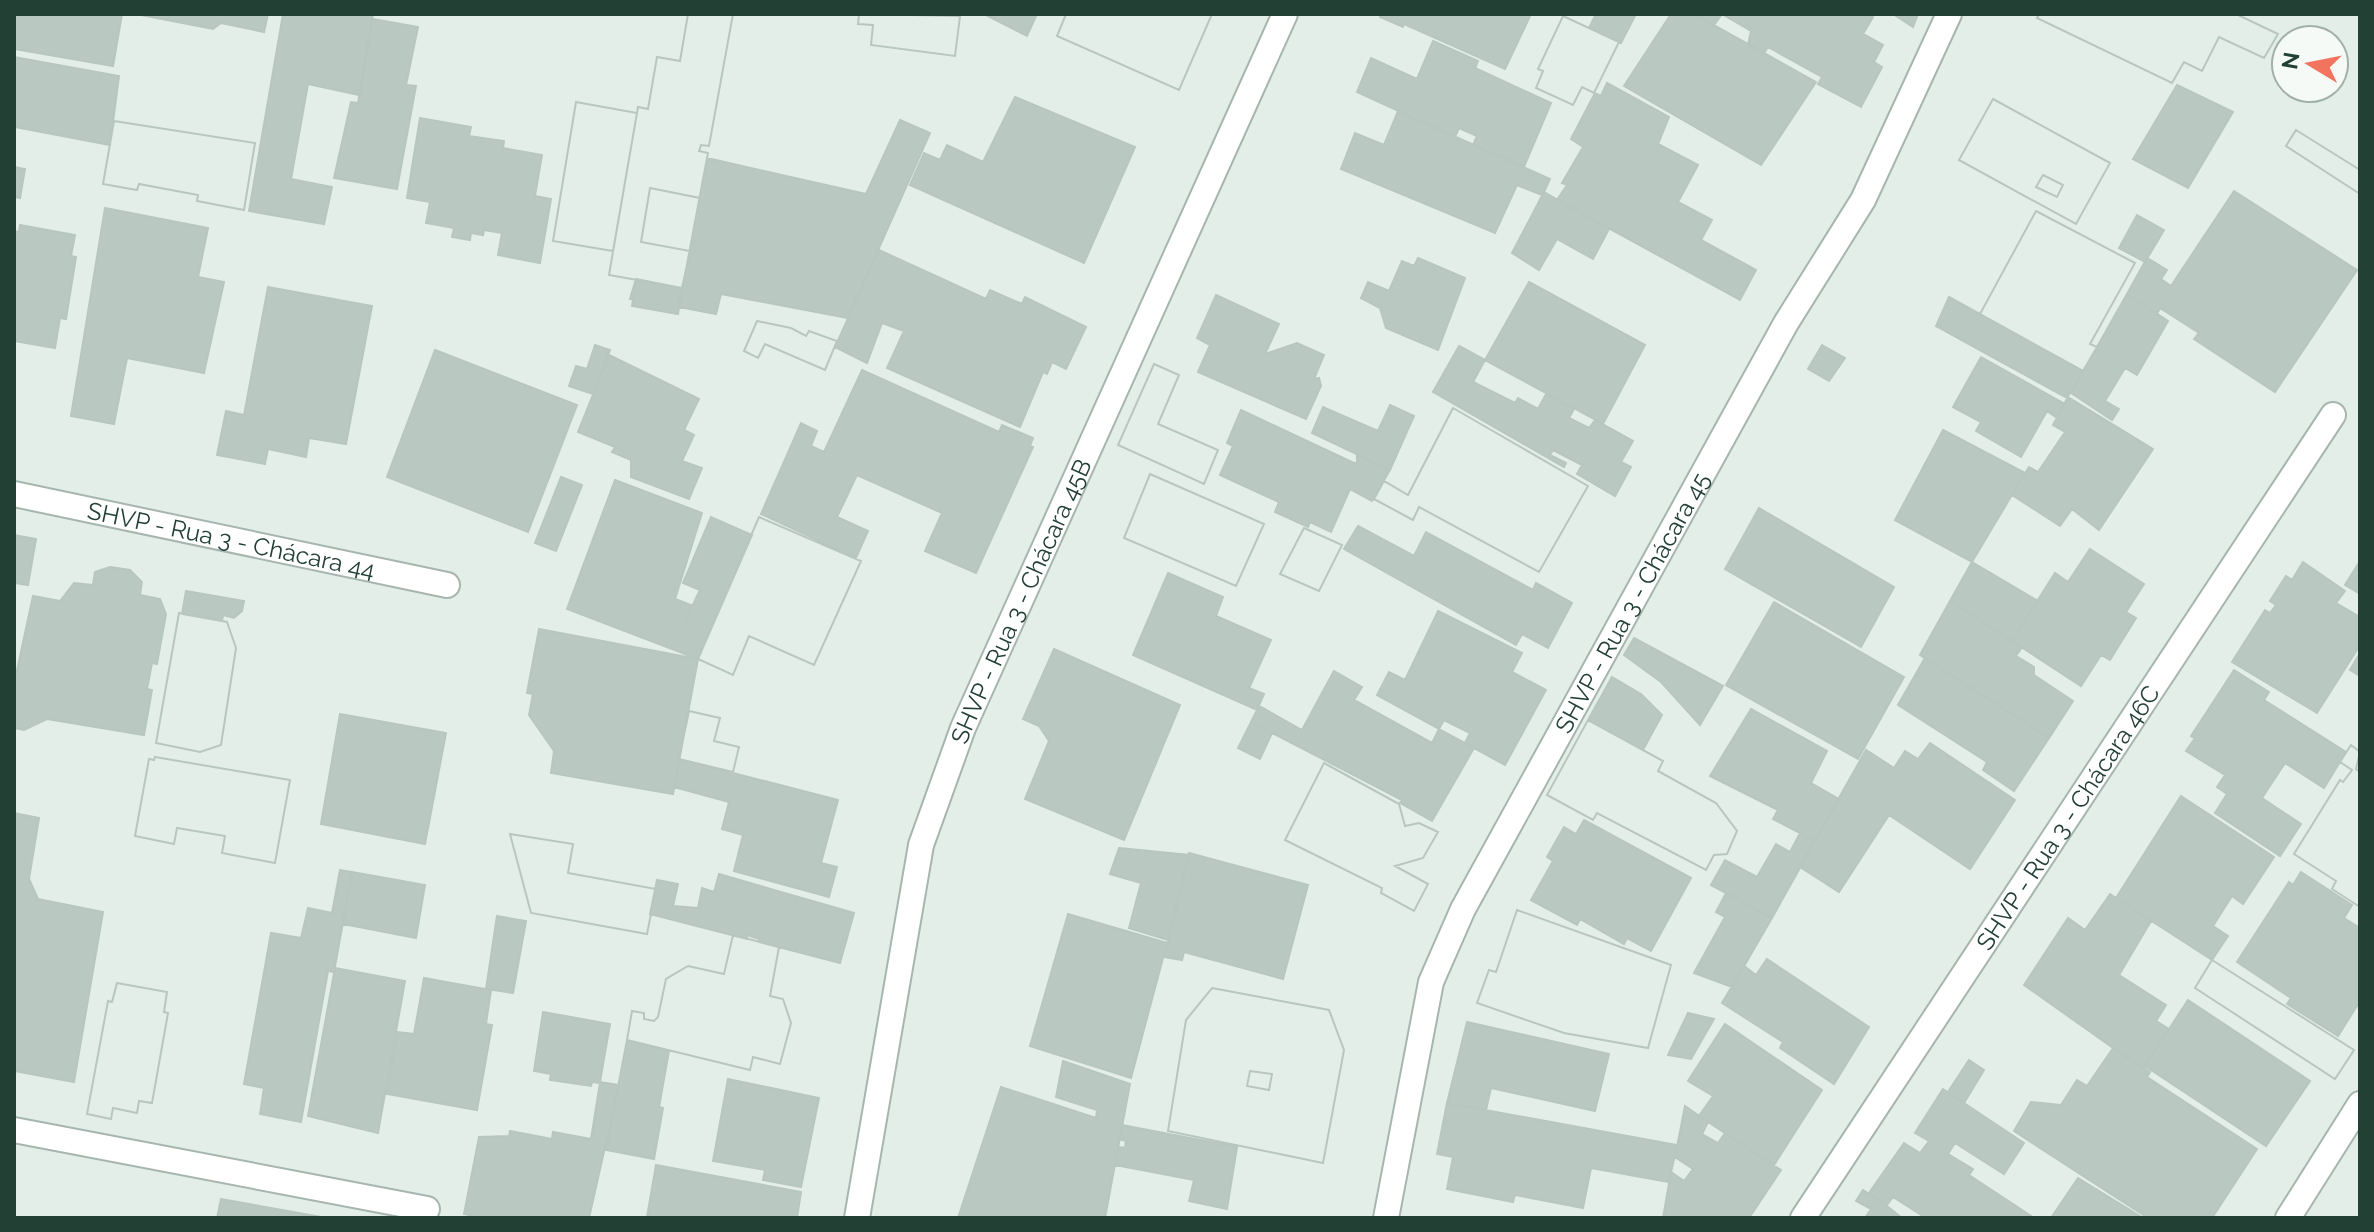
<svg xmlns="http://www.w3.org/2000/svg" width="2374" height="1232" viewBox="0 0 2374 1232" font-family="Raleway,sans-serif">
  <rect width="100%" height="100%" fill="#e4eee9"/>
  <path fill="#b9c9c1" stroke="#b7c7bf" stroke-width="2" fill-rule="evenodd" d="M14,14H122L113,66L14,49Z
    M268,14L264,32L221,23L213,29L141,15Z
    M283,14H373L359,95L308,84L291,179L332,187L324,224L249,211Z
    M688,14H733L709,146L701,145L699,151L708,153L700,198L650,188L641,242L690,251L682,288L609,275L638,107L648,109L657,57L680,61Z
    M688,14H733L709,146L701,145L699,151L708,153L700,198L650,188L641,242L690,251L682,288L609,275L638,107L648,109L657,57L680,61Z
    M859,14L960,16L955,56L871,45L873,25L858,24Z
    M859,14L960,16L955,56L871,45L873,25L858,24Z
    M984,14H1037L1027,36Z
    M1066,14H1212L1179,90L1057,36Z
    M1066,14H1212L1179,90L1057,36Z
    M1381,14H1531L1505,69L1404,24L1403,27L1380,17Z
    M1596,14H1636L1621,43L1589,28Z
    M1671,14H1694L1816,82L1761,165L1624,86Z
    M1694,14H1722L1714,25Z
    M1722,14H1868L1873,17L1863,34L1883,45L1874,62L1882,67L1861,107L1818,84L1822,77L1768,47L1764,53L1748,45L1751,31Z
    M1893,14H1918L1913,27Z
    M2039,14H2236L2278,34L2264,58L2219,37L2202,71L2184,62L2172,83L2037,18Z
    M2039,14H2236L2278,34L2264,58L2219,37L2202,71L2184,62L2172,83L2037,18Z
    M1563,16L1619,42L1594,93L1582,87L1573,105L1536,88L1543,71L1538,69Z
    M1563,16L1619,42L1594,93L1582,87L1573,105L1536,88L1543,71L1538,69Z
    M373,19L418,27L406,85L416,86L397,189L334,178L351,102L358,103Z
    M1433,41L1478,61L1475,68L1551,103L1524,167L1473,145L1477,136L1459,128L1455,137L1357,92L1371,58L1417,79Z
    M14,57L119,76L110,145L15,127L14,135Z
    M1607,83L1669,117L1658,144L1698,165L1678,202L1712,220L1701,240L1756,270L1740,300L1557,200L1567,185L1562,183L1583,147L1571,139L1595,93L1601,96Z
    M2177,85L2233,112L2188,188L2133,159Z
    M1015,97L1135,147L1084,263L910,185L924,153L940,160L947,145L983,162Z
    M1993,99L2110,163L2076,224L1959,160ZM2043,175L2063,185L2057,197L2036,187Z
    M1993,99L2110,163L2076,224L1959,160ZM2043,175L2063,185L2057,197L2036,187Z
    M576,102L637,113L613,251L553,241Z
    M576,102L637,113L613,251L553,241Z
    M1398,111L1550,179L1544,192L1542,195L1517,185L1495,233L1341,169L1355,133L1384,145Z
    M420,118L471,127L469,136L504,141L503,148L542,155L535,196L551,199L540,263L498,255L502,233L484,230L483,235L471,233L470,240L452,237L454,228L426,223L430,202L407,198Z
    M900,120L930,133L848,318L721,294L716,314L679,307L707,158L866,194Z
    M114,121L255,143L244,210L197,201L198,195L139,184L137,190L103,184Z
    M114,121L255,143L244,210L197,201L198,195L139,184L137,190L103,184Z
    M2296,130L2360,170V194L2286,146Z
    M2296,130L2360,170V194L2286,146Z
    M14,167L25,169L20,198L14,197Z
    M2234,191L2357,270L2275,392L2194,339L2199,333L2160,308L2157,314L2127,294L2147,258L2167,270L2161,279L2171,286Z
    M1544,192L1609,229L1593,259L1557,239L1539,270L1512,253Z
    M105,208L208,228L198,277L224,282L204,373L127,358L114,424L71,416Z
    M2036,211L2135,263L2090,344L2097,347L2083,371L1980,314Z
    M2036,211L2135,263L2090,344L2097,347L2083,371L1980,314Z
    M2137,215L2164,230L2145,262L2119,248Z
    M20,225L75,235L71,256L76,257L66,319L60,318L55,348L14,341V231L19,232Z
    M879,250L986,299L990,290L1022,304L1025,297L1086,327L1066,369L1052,362L1047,374L1043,372L1020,427L887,368L904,331L882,323L867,363L835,347Z
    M1418,258L1465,278L1438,350L1386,328L1380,308L1361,298L1368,282L1389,291L1402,261L1414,266Z
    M636,279L682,288L678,314L632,306L633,299H630Z
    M1529,282L1645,345L1603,424L1485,360Z
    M268,287L372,306L346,444L309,438L306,457L268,449L265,464L217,455L226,411L244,415Z
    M2127,294L2168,321L2137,375L2125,368L2105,401L2119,409L2112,420L2071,393Z
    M1216,295L1279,324L1265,354L1297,343L1324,355L1314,379L1319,378L1321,386L1306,419L1198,372L1210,345L1197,338Z
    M1949,297L2083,371L2067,398L1936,326Z
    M757,321L791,328L806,336L809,331L837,341L825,370L765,344L758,358L744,351Z
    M757,321L791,328L806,336L809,331L837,341L825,370L765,344L758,358L744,351Z
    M595,345L610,350L593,394L569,386L576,366L587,369Z
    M1822,345L1845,358L1829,381L1808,369Z
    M1459,346L1485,360L1473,382L1515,403L1518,398L1538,409L1546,394L1574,409L1569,418L1589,428L1595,420L1633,441L1621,462L1631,467L1615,496L1577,474L1582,465L1553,450L1550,455L1566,463L1564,467L1433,392Z
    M435,350L577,405L528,532L387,477Z
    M609,355L699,399L684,430L694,435L682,461L702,468L689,499L631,477V460L612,452L615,447L578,432Z
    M1981,357L2065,404L2056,417L2047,411L2021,457L1976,431L1981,422L1953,407Z
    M1154,364L1179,375L1158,424L1218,450L1204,484L1118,445Z
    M1154,364L1179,375L1158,424L1218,450L1204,484L1118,445Z
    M862,370L999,432L1002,425L1033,438L1030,446L1033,447L976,573L925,551L942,513L857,475L837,517L868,531L856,558L761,514L801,423L817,431L811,446L824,452Z
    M2068,397L2153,449L2099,530L2072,509L2060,526L2012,495L2029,467L2038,472L2065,432L2053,425Z
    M1390,405L1414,416L1390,470L1312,433L1323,407L1378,431Z
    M1453,408L1588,486L1539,572L1419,507L1413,520L1374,499L1384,481L1408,495Z
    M1453,408L1588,486L1539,572L1419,507L1413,520L1374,499L1384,481L1408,495Z
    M1241,410L1354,463H1357V455L1390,470L1372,501L1350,489L1331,532L1310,522L1308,527L1275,512L1279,502L1220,475L1233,446L1227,443Z
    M1943,430L2025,473L1972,562L1895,520Z
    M1150,474L1264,524L1236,586L1124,538Z
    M1150,474L1264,524L1236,586L1124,538Z
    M561,477L582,485L556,551L535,543Z
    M615,480L702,513L675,599L691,605L685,621L700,590L683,583L711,517L752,535L698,659L567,609Z
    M1759,508L1894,587L1861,647L1725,569Z
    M759,517L861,561L814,665L749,636L733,675L698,659Z
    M759,517L861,561L814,665L749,636L733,675L698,659Z
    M1358,526L1414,556L1426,532L1533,590L1536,583L1572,603L1548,648L1522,634L1516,645L1344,549Z
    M1304,528L1342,545L1319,591L1280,574Z
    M1304,528L1342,545L1319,591L1280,574Z
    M14,535L36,539L28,585L14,583Z
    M2090,549L2144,584L2126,612L2136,618L2110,660L2101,655L2081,686L2012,641L2055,573L2068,582Z
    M2360,561V594L2345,585Z
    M1972,562L2038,601L2012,641L1950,601Z
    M2303,562L2345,591L2336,603L2360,617V645L2317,713L2232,662L2265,610L2270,613L2276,605L2270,601L2286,576L2292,580Z
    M110,567L130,570L142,582L140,595L160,599L166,614L157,664L152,663L147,689L152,690L144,735L47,719L24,730L14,728V684L33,596L60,601L74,583L93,585L95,572Z
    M1168,573L1223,597L1216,616L1271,640L1249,688L1264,694L1257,710L1133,655Z
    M186,591L244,601L242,611L234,618L223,615L222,621L182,614Z
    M1950,601L2022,647L2016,656L2034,667V675L2073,701L2049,738L1920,655Z
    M1774,602L1904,677L1858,759L1726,685Z
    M1438,611L1522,653L1512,672L1546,690L1505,765L1465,743L1470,733L1444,720L1439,729L1377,695L1389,672L1405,680Z
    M179,613L227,622L236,648L221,745L200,752L156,743Z
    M179,613L227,622L236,648L221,745L200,752L156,743Z
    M539,629L698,659L673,794L551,773L554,751L529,715L533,694L527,693Z
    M1634,638L1723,686L1700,725L1661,682L1624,655Z
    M1054,649L1180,705L1124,840L1025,799L1049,741L1039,726L1023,719Z
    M2360,653V676L2350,670Z
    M1925,658L2049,738L2014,791L1983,770L1987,762L1898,705Z
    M2234,670L2269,692L2264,700L2346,752L2324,788L2285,763L2262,798L2301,824L2280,856L2215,813L2227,794L2217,787L2225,775L2186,751L2195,738L2191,736Z
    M1334,671L1362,687L1354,700L1432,743L1439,729L1474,748L1432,821L1400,803L1402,800L1251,722L1259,706L1302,730Z
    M1612,677L1641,694L1662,715L1643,750L1588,720Z
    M1751,709L1827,751L1811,783L1839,799L1815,841L1773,819L1778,810L1710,776Z
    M689,711L720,718L714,741L739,747L733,772L679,759Z
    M689,711L720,718L714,741L739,747L733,772L679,759Z
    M340,714L446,733L425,844L321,824Z
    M1588,720L1663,761L1658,771L1716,803L1737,831L1727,854L1714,855L1706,870L1597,813L1593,820L1547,795Z
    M1588,720L1663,761L1658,771L1716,803L1737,831L1727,854L1714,855L1706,870L1597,813L1593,820L1547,795Z
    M1251,722L1272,733L1260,759L1238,748Z
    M1930,743L2015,800L1970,869L1889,815L1839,892L1800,867L1866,750L1894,768L1905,751L1918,759Z
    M2351,745L2360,752L2356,769L2360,772V907L2332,889L2336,881L2294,854L2340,780L2343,782L2352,770L2340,762Z
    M2351,745L2360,752L2356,769L2360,772V907L2332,889L2336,881L2294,854L2340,780L2343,782L2352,770L2340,762Z
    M155,757L290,780L275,863L222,853L225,836L177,828L174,844L135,836L149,759L154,760Z
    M155,757L290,780L275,863L222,853L225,836L177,828L174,844L135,836L149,759L154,760Z
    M679,759L838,800L821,863L837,867L829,897L734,871L743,835L722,829L729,802L674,787Z
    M1324,763L1399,804L1405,826L1419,823L1438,832L1423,858L1395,866L1428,884L1414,911L1381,893L1382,888L1285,840Z
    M1324,763L1399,804L1405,826L1419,823L1438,832L1423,858L1395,866L1428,884L1414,911L1381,893L1382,888L1285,840Z
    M2181,796L2274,857L2243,904L2232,896L2213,926L2228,936L2212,960L2116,898Z
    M14,813L39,818L29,879L38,899L103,912L74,1082L14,1071Z
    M1584,820L1691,878L1651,951L1627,938L1624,944L1580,919L1577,925L1531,900L1553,861L1547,857L1564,827L1576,834Z
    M1800,833L1815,841L1772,918L1711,885L1725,860L1757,877L1776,844L1790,852Z
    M510,834L573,844L568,873L656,889L647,934L531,913Z
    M510,834L573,844L568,873L656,889L647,934L531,913Z
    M1119,848L1189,855L1168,940L1129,928L1141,883L1110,874Z
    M1189,853L1308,885L1283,979L1184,952L1182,960L1164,957Z
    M340,870L352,872L334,972L328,971L301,1122L260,1114L264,1088L244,1084L271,933L301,938L308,908L332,913Z
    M352,872L425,885L416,938L343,924Z
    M2301,872L2352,905L2344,918L2360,928V1001L2338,1036L2287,1004L2291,998L2237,962L2289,882L2293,885Z
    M719,874L854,913L840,963L759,942V939L747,935V939L650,914L657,880L678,884L673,906L698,908L702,888L714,892Z
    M1726,893L1772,918L1732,987L1694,973L1725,917L1716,912Z
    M2110,894L2151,921L2119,975L2166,1005L2156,1021L2169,1029L2143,1069L2024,985L2068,918L2085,930Z
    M1517,910L1671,965L1648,1048L1564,1033L1477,1003L1489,970L1496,972Z
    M1517,910L1671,965L1648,1048L1564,1033L1477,1003L1489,970L1496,972Z
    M1068,914L1167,943L1131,1078L1030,1046Z
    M497,916L526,921L513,993L486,989Z
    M733,935L779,947L770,996L783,999L791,1023L780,1064L753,1057L750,1070L627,1040L632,1011L644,1013V1019L654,1021L658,1017L666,979L688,966L724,974Z
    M733,935L779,947L770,996L783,999L791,1023L780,1064L753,1057L750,1070L627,1040L632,1011L644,1013V1019L654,1021L658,1017L666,979L688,966L724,974Z
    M1767,959L1869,1027L1834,1084L1780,1048L1783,1042L1722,1003L1744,966L1756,975Z
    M2212,960L2354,1050L2335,1079L2195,988Z
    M2212,960L2354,1050L2335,1079L2195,988Z
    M335,968L405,981L378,1133L308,1116Z
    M424,978L491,990L486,1024L492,1025L477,1110L387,1094L398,1032L414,1034Z
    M117,983L167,992L164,1012L168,1013L152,1103L139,1101L137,1113L113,1108L111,1119L87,1114L108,1001L112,1002Z
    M117,983L167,992L164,1012L168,1013L152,1103L139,1101L137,1113L113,1108L111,1119L87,1114L108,1001L112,1002Z
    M1212,988L1329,1010L1344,1050L1323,1163L1168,1131L1186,1020ZM1250,1071L1272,1074L1269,1090L1247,1086Z
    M1212,988L1329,1010L1344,1050L1323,1163L1168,1131L1186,1020ZM1250,1071L1272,1074L1269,1090L1247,1086Z
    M2188,1000L2310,1081L2266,1146L2145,1066Z
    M543,1012L610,1024L600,1082L619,1085L589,1218H483L464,1214L479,1137L509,1136L510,1131L552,1139L553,1132L591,1139L600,1083L592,1082L591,1086L550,1080L551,1074L534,1071Z
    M1688,1013L1714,1019L1691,1059L1668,1055Z
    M1467,1022L1609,1054L1595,1111L1491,1088L1486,1110L1447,1103Z
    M1725,1024L1822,1090L1774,1165L1699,1116L1713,1096L1688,1081Z
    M627,1040L669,1051L659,1107L663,1108L654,1159L606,1150Z
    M2113,1048L2150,1072L2147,1077L2257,1149L2212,1218H2148L2014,1131L2031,1102L2061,1105L2077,1080L2087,1086Z
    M1969,1060L1984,1070L1964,1103L1948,1092Z
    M1063,1061L1130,1084L1105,1218H958L1001,1087L1096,1118L1097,1110L1056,1097Z
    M728,1079L819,1098L801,1187L763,1180L765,1170L713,1161Z
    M1943,1089L2024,1143L2004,1174L1955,1143L1948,1154L1973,1169L1969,1175L2034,1218H1926L1893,1197L1887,1205L1869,1193L1904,1143L1920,1153L1929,1141L1915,1133Z
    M1447,1103L1677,1145L1669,1182L1591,1168L1583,1208L1515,1195L1513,1202L1447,1189L1453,1157L1437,1154Z
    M1685,1106L1708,1122L1702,1134L1718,1143L1725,1133L1781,1170L1749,1218H1663L1671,1172L1684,1181L1693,1169L1675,1157Z
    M1122,1125L1237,1147L1227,1209L1189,1201L1194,1180L1115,1165L1118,1147L1125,1148L1126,1141L1119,1139Z
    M656,1165L801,1192L797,1218L647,1217Z
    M2078,1178L2143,1218H2051Z
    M1863,1190L1882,1202L1902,1218H1865L1871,1209L1856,1201Z
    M221,1199L327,1218H217Z"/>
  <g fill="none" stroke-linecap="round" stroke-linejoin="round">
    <g stroke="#a6b6af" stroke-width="28">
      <g id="street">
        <path id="s1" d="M14,494L447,585"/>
        <path d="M14,1130L427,1209"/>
        <path id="s2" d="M857,1218L921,845L963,728L1285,14"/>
        <path id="s3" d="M1386,1218L1431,982L1463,909L1786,323L1863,200L1949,14"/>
        <path id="s4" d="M1803,1218L2333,415"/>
        <path d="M2288,1218L2360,1104"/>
      </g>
    </g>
    <use href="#street" stroke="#fff" stroke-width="24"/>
  </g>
  <g text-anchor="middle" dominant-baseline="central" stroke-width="6" stroke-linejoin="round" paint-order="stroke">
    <g font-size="24" fill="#234035" stroke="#f5faf7">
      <text stroke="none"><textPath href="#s1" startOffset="222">SHVP - Rua 3 - Chácara 44</textPath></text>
      <text stroke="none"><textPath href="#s2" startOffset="642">SHVP - Rua 3 - Chácara 45B</textPath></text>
      <text stroke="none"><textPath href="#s3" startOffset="670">SHVP - Rua 3 - Chácara 45</textPath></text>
      <text stroke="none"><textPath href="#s4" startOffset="480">SHVP - Rua 3 - Chácara 46C</textPath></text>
    </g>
  </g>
  <rect width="2374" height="1232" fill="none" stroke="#234035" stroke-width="32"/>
  <g transform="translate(2310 64) rotate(280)"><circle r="38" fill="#f5faf7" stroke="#a1b0a9" stroke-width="2"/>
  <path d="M0-6L14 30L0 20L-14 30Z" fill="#f2745e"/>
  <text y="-12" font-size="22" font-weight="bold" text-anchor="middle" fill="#234035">N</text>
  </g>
</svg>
